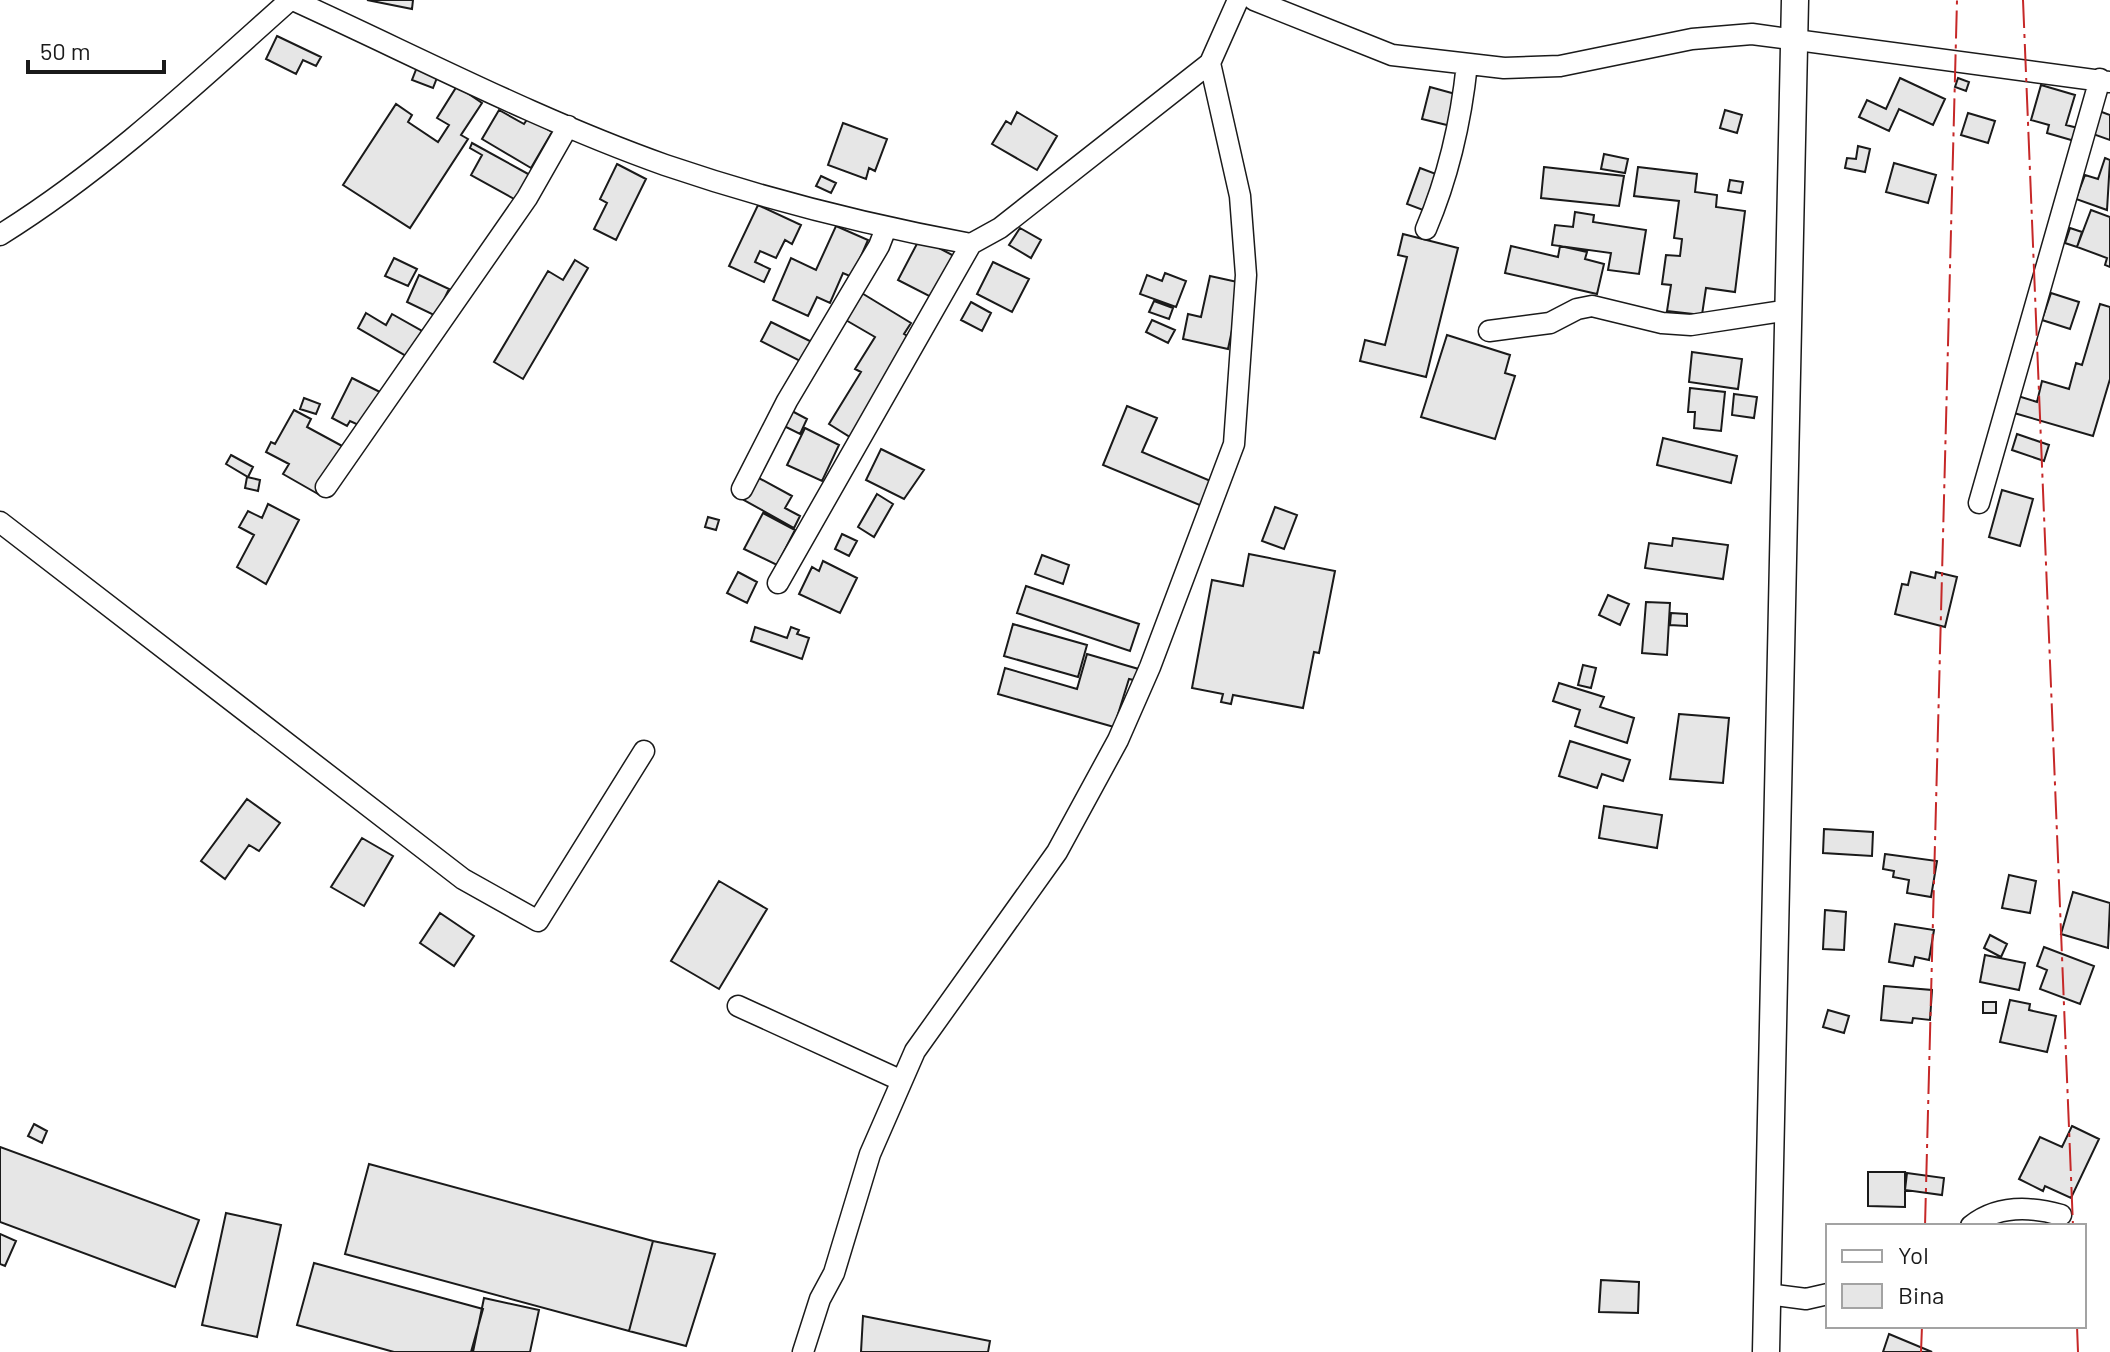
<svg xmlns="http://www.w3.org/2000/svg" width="2110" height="1352" viewBox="0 0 2110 1352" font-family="Barlow,sans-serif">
  <rect width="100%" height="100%" fill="#fff"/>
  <path fill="#e6e6e6" stroke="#1a1a1a" stroke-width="2" d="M367,0H413L412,9Z
    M277,36L321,57L316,66L303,60L296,74L266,59Z
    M419,62L440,70L433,88L412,80Z
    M1900,78L1945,99L1933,125L1899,109L1889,131L1859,117L1867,100L1886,109Z
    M1958,78L1969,82L1966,91L1955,87Z
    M2041,85L2075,95L2066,125L2082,129L2078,142L2047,133L2049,125L2031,120Z
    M457,86L482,103L461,135L468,139L410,228L343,185L396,104L412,115L408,122L438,142L449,125L437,118Z
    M1430,87L1459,95L1451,126L1422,119Z
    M499,110L524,124L528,118L552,132L531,168L482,139Z
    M1725,110L1742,115L1737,133L1720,128Z
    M2099,111L2110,115V140L2090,133Z
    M1017,112L1057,136L1037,170L992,144L1006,121L1011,124Z
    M1968,113L1995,121L1988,143L1961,135Z
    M843,123L887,139L875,171L869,168L866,179L828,165Z
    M472,143L530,175L516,200L471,175L482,155L470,148Z
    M1858,146L1870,149L1865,172L1845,168L1847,158L1856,159Z
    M1604,154L1628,159L1625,173L1601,169Z
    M2105,158L2110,160L2107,210L2076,199L2085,175L2098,179Z
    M1894,163L1936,175L1928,203L1886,192Z
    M617,164L646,179L616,240L594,229L607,203L600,199Z
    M1544,167L1624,176L1619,206L1541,198Z
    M1638,167L1697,174L1695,192L1717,195L1716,207L1745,211L1735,292L1706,288L1702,315L1667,311L1671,285L1662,284L1666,255L1680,256L1682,239L1674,238L1679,201L1634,196Z
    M1420,168L1436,174L1423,210L1407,204Z
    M821,176L836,183L831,193L816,186Z
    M1730,180L1743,182L1741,193L1728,191Z
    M758,205L801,225L792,244L785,240L776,258L760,251L755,262L770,269L764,282L729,266Z
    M2091,210L2110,217V267L2105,265L2107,258L2077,247Z
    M1575,212L1594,215L1593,222L1646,230L1639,274L1608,270L1611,253L1552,245L1555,225L1573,227Z
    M836,226L868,240L852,277L843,273L830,303L817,297L808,316L773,300L791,258L816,270Z
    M1020,228L1041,240L1031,258L1009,245Z
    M2070,228L2082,232L2077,247L2065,243Z
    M1403,234L1458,248L1426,377L1360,361L1365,340L1385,345L1407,257L1398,255Z
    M920,238L954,256L933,298L898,280Z
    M1511,246L1558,257L1560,246L1587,252L1585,259L1604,264L1597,294L1505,273Z
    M394,258L417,269L408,286L385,276Z
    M575,260L588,268L523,379L494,362L548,271L563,280Z
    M993,262L1029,279L1012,312L977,294Z
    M1165,273L1186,281L1176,307L1140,294L1147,275L1162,281Z
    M419,275L449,289L436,316L407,302Z
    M1210,276L1242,283L1228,349L1183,339L1188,314L1201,317Z
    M860,292L911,323L904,334L911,338L850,437L829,424L861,372L855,369L875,337L844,319Z
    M2051,293L2079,302L2070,329L2042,320Z
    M1154,301L1173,308L1169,319L1149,312Z
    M971,302L991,313L982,331L961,320Z
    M2100,304L2110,307V379L2093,436L2014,413L2018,396L2037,402L2042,381L2069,389L2076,363L2082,365Z
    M366,313L386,325L392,314L422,331L408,357L358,328Z
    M1152,320L1175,330L1168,343L1146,332Z
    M771,322L814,343L804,363L761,341Z
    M1447,335L1510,355L1505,373L1515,376L1495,439L1421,417Z
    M1692,352L1742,359L1738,389L1689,382Z
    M352,378L380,392L363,427L350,421L347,426L332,418Z
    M1690,388L1725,392L1721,431L1694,428L1695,412H1688Z
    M1734,394L1757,397L1754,418L1732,415Z
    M304,398L320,404L316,414L300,409Z
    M1127,406L1157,418L1142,452L1213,482L1202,506L1103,465Z
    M294,410L311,419L307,427L344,447L318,494L283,474L289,464L266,452L271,442L275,444Z
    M790,410L807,419L800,434L782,425Z
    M805,428L839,445L822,481L787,465Z
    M2017,434L2049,445L2044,461L2012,450Z
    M1663,438L1737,456L1731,483L1657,465Z
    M881,449L924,470L904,499L866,480Z
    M231,455L253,467L248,477L226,464Z
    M247,477L260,480L258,491L245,488Z
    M757,477L792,496L785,508L800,516L794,528L744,500Z
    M2002,490L2033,499L2020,546L1989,537Z
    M877,494L893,504L874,537L858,527Z
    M268,504L299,520L266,584L237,567L254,535L239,527L248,511L262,518Z
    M1275,507L1297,515L1284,549L1262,541Z
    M763,513L795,530L777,565L744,549Z
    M708,517L719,520L716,530L705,527Z
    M842,534L857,541L849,556L835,549Z
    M1673,538L1728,545L1723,579L1645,568L1649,543L1672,546Z
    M1249,554L1335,571L1319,653L1314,652L1303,708L1233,695L1231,704L1221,702L1223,694L1192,688L1212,580L1243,586Z
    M1042,555L1069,565L1063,584L1035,574Z
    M823,561L857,578L840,613L799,594L812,567L819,571Z
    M738,572L757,582L747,603L727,593Z
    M1911,572L1935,578L1936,572L1957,577L1945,627L1895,614L1902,584L1908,585Z
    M1026,586L1139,624L1130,651L1017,613Z
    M1608,595L1629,604L1620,625L1599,615Z
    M1646,602L1670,603L1667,655L1642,653Z
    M1671,613L1687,614V626L1670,625Z
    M1013,624L1087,645L1078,677L1004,656Z
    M755,627L787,638L791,627L799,630L797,634L809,638L802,659L751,641Z
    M1087,654L1142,670L1138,681L1129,679L1114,727L998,694L1005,668L1077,689Z
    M1583,665L1596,668L1591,688L1578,685Z
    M1559,683L1604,697L1600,707L1634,718L1627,743L1575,726L1580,710L1553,701Z
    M1679,714L1729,718L1723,783L1670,779Z
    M1570,741L1630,760L1623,781L1602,774L1597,788L1559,776Z
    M247,799L280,823L259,851L249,845L225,879L201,861Z
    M1604,806L1662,815L1657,848L1599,838Z
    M1824,829L1873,832L1872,856L1823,853Z
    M362,838L393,856L364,906L331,887Z
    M1885,854L1937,861L1931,897L1907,893L1909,880L1893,877L1894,871L1883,869Z
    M2009,875L2036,881L2030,913L2002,908Z
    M719,881L767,909L719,989L671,961Z
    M2073,892L2110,903L2108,948L2061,934Z
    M1825,910L1846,912L1844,950L1823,949Z
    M440,913L474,936L454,966L420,943Z
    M1895,924L1934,930L1929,960L1915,957L1913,966L1889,962Z
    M1990,935L2007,944L2001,957L1984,948Z
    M2044,947L2094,966L2080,1004L2040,989L2047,970L2037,966Z
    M1985,955L2025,963L2019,990L1980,982Z
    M1884,986L1932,990L1930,1020L1913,1018L1912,1023L1881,1020Z
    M2010,1000L2030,1004L2029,1010L2056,1016L2047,1052L2000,1042Z
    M1983,1002H1996V1013H1983Z
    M1828,1010L1849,1016L1844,1033L1823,1027Z
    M34,1124L47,1131L42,1143L28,1136Z
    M2072,1126L2099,1139L2071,1198L2045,1186L2043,1191L2019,1179L2040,1137L2062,1147Z
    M0,1147L199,1220L175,1287L0,1222Z
    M369,1164L653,1241L629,1331L345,1254Z
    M1868,1172H1905V1207L1868,1206Z
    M1907,1173L1944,1178L1942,1195L1905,1190Z
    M226,1213L281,1225L257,1337L202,1325Z
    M0,1234L16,1241L5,1266L0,1264Z
    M653,1241L715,1254L686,1346L629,1331Z
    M314,1263L483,1309L471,1352H394L297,1325Z
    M1601,1280L1639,1282L1638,1313L1599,1312Z
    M484,1298L539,1310L530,1352H473Z
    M863,1316L990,1341L988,1352H861Z
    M1889,1334L1932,1352H1883Z"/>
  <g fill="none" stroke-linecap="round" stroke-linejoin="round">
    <g stroke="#1a1a1a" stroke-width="23">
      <path id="minor" d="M293,0C416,56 538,120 665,165C765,199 868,225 971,244
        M1254,0L1392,55L1504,68L1560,66L1692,39L1752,34L2110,82
        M1426,229C1449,175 1461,122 1467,64
        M0,235C106,169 197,83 290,0
        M1489,331L1550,323L1577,309L1592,306L1662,323L1691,325L1789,310
        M326,487L527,198L568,126
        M742,489L787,401L879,246L886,228
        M1979,503L2100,79
        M0,522L463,879L538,921L644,751
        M778,583L971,244L1000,228L1210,63
        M738,1006L900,1080
        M1971,1226C1997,1205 2029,1206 2061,1215
        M1767,1294L1806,1299L1828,1294
        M803,1352L820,1299L834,1273L870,1154L915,1051L1057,852L1118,740L1150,667L1234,444L1246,275L1240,196L1210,63L1238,0"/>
    </g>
    <g stroke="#1a1a1a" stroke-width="29">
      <path id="major" d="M1766,1352L1795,0"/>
    </g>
    <use href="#minor" stroke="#fff" stroke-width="20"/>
    <use href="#major" stroke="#fff" stroke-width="26"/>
    <path stroke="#c62828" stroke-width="2" stroke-dasharray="28 6 4 6" stroke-linecap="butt" d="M2023,0L2073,1226
      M1925,1226L1957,0
      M2077,1326L2078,1352
      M1921,1352L1922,1326"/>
  </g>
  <rect x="1826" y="1224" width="260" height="104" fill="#ffffff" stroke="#a3a3a3" stroke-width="2"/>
  <rect x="1842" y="1250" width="40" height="12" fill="#ffffff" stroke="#a3a3a3" stroke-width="2"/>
  <text x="1898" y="1264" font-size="24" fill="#1a1a1a">Yol</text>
  <rect x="1842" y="1284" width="40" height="24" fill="#e6e6e6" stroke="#a3a3a3" stroke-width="2"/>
  <text x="1898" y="1304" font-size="24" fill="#1a1a1a">Bina</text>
  <path d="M28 60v12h136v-12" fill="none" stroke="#1a1a1a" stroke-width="4"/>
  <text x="40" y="60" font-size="24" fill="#1a1a1a" stroke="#ffffff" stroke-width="6" paint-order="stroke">50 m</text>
</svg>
